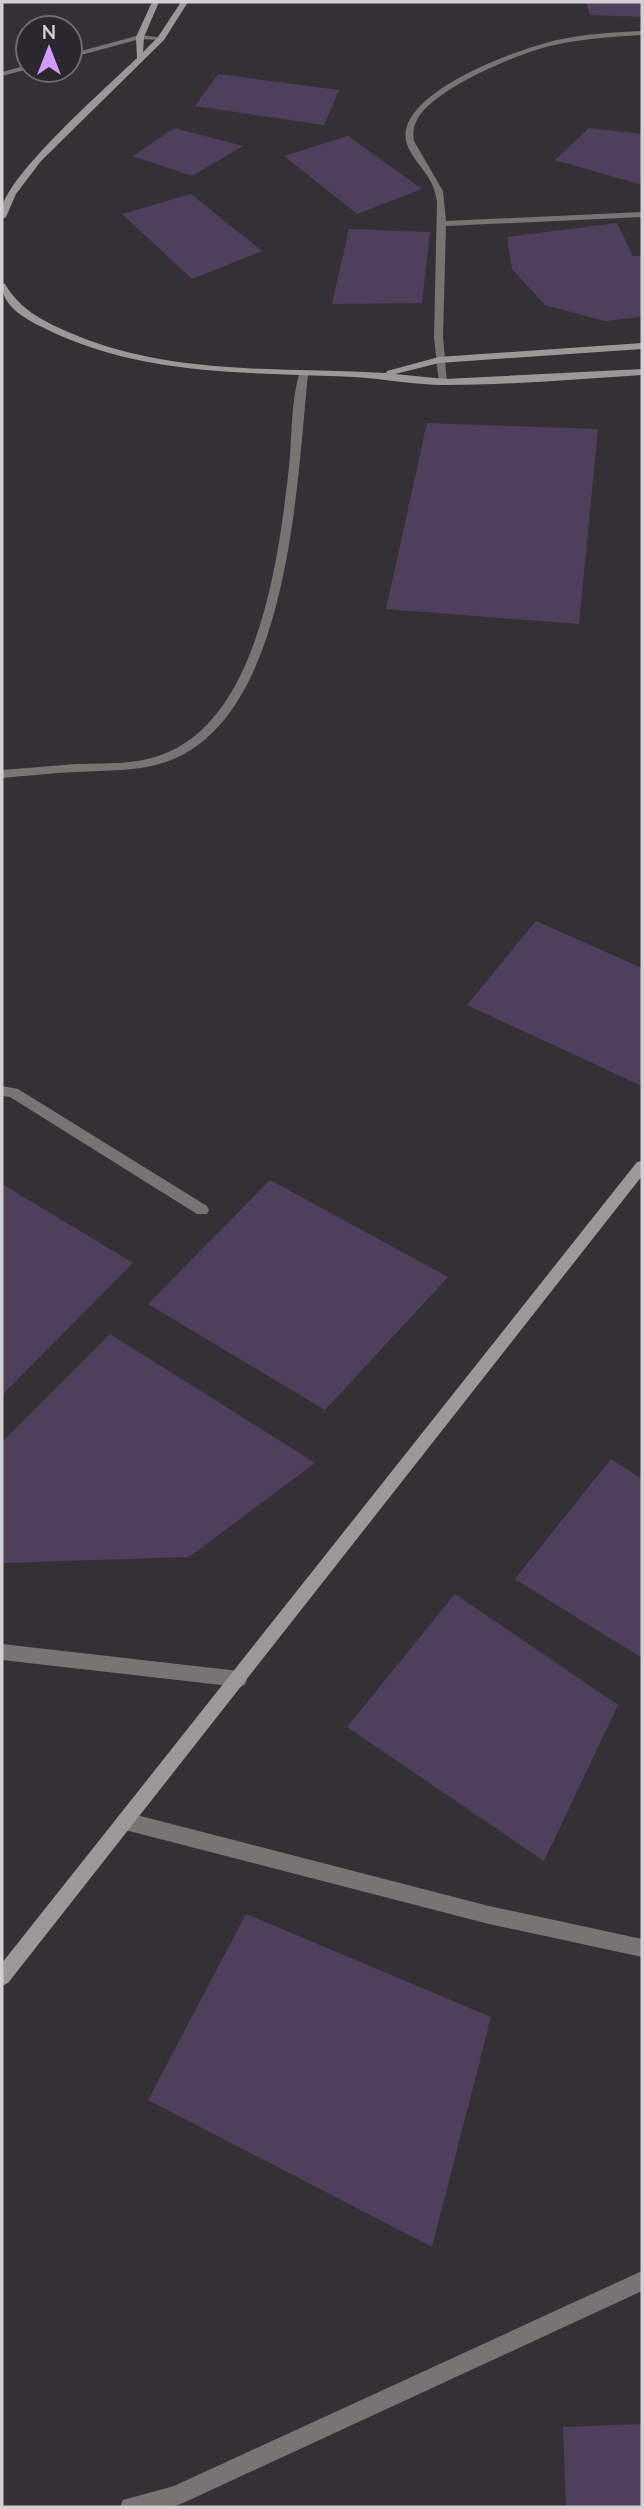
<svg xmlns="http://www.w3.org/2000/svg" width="644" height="2509" viewBox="0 0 644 2509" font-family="Mulish,sans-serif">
  <rect width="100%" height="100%" fill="#343136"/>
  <path fill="#4f3f5c" d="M586,2H642V17L590,15Z
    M218,74L339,90L324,125L195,106Z
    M174,128L243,146L192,176L133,156Z
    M589,128L642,134V181L639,184L555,160Z
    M348,136L422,189L357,214L284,156Z
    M191,194L262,251L192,279L122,214Z
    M617,223L633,256H642V317L605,321L545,305L512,269L507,237Z
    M349,229L430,232L422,303L332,304Z
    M427,423L598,429L579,624L386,609Z
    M536,921L642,968V1086L467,1005Z
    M270,1180L448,1277L325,1410L148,1304Z
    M2,1184L133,1263L2,1395Z
    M110,1334L315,1463L189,1557L2,1563V1442Z
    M611,1459L642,1479V1658L515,1579Z
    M455,1594L618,1705L544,1861L347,1727Z
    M246,1914L491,2017L432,2247L148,2100Z
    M642,2424V2507H566L563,2427Z"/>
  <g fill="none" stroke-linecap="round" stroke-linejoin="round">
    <path fill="#777474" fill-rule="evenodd" d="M642,31V35C610,37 577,39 546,47C513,56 433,89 417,120C413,127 413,134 414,141L443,191L446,221L642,212V217L446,226L443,337L447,382L439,384L434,337L437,202C436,195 434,188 431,182C423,166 402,150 406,130C414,87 518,49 557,40C585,34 614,32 642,31Z
      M140,35L165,38L161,40L140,39L70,58V54Z
      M28,65V69L2,76V72Z
      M300,372L308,374C297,481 290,714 171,760C141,772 108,770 76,772C51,773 27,776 2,778V770C27,768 52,766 76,764C104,763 134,765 161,755C259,721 279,556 289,467C292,440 291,397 300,372Z
      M2,1086L18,1089L207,1206L209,1210L207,1214H197L10,1097L2,1096Z
      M2,1644L239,1671L245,1673L247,1679L245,1685L239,1687L2,1660Z
      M125,1812L489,1906L642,1939V1957L489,1924L125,1830L119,1827L116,1821L119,1815Z
      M642,2271V2291L183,2503L172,2507H120L123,2500L174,2486Z"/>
    <path fill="#9d9898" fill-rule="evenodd" d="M152,2H159L144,37L143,52L158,37L181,2H188L164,40L41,161L16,194L6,217L2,219C2,216 1,212 2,208C9,173 108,86 137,58L136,37Z
      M2,283L5,284C21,311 45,322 73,334C172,376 281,367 386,373L387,371L439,357L642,343V349L439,363L395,374L445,379L642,369V375C577,379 511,385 445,385C415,385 385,379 355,377C248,372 140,377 42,327C24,318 1,305 2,283Z
      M642,1161V1176L8,1983L2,1986V1963L637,1162Z"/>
  </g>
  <rect width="644" height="2509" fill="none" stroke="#d2d0d3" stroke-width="7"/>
  <g transform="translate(49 49)"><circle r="33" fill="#2a282c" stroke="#6d6b6f" stroke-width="2"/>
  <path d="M0-5L12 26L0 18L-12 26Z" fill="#d39cfc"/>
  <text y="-10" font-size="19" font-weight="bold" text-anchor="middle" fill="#d2d0d3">N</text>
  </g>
</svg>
